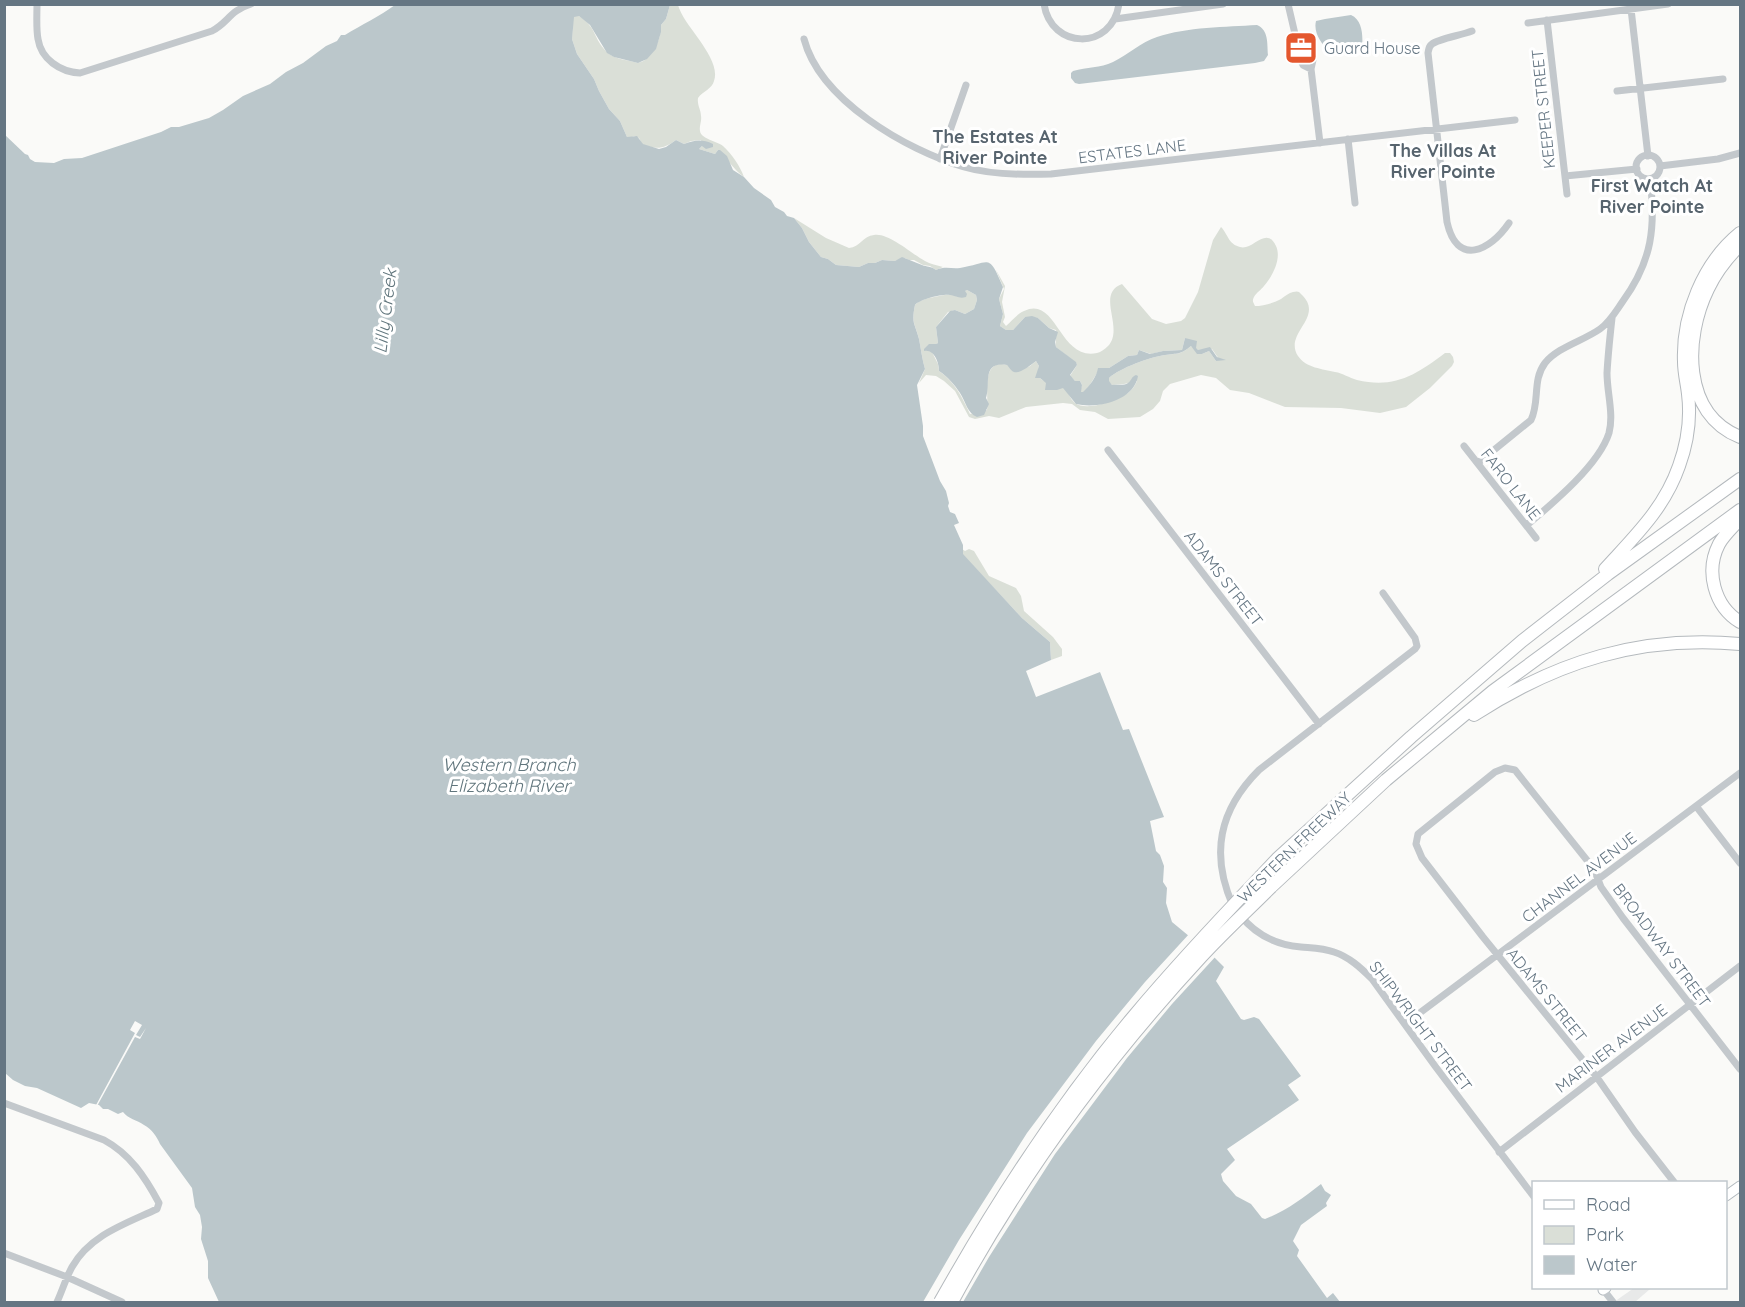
<svg xmlns="http://www.w3.org/2000/svg" width="1745" height="1307" viewBox="0 0 1745 1307" font-family="Quicksand,sans-serif">
  <rect width="100%" height="100%" fill="#fafaf8"/>
  <path fill="#e8e9e9" d="M1634,1288H1649L1650,1289L1635,1302H1614Z"/>
  <path fill="#dadfd7" d="M670,5H678C684,27 722,58 714,81C712,89 703,91 698,98C697,105 701,110 701,116C702,121 699,126 700,131C701,139 717,141 723,146C732,154 740,166 744,177C733,169 728,159 718,150L715,154L699,149L702,146L701,140L691,141L684,144L676,140C664,149 656,150 642,144L639,138L634,136L630,138L627,137L620,121L609,109L599,91L594,79L577,54L572,39L573,16H579C596,27 593,36 604,49C610,57 620,59 630,61C637,63 641,64 647,58C656,49 661,38 661,25L666,19Z
    M794,218L826,238L849,248C860,247 863,236 874,235C888,232 912,254 925,261C930,264 937,265 943,267L936,270L930,266L923,265L914,260H909L905,258L895,261L882,260L875,263H868L859,267L836,265L828,259L821,257L809,242L802,228Z
    M1221,227C1228,234 1228,244 1240,247C1253,251 1266,225 1276,246C1282,259 1272,277 1264,286C1261,290 1256,293 1254,297C1252,301 1253,302 1255,306C1263,306 1274,303 1281,299C1285,296 1289,293 1293,292C1297,291 1299,291 1301,294C1326,317 1283,333 1298,356C1306,368 1323,369 1335,372C1343,373 1349,378 1357,380C1394,389 1416,375 1445,353H1450L1453,357L1454,362L1452,366L1430,388L1406,407L1380,413L1341,408L1285,407L1249,393L1230,390L1216,378L1201,375L1170,384L1163,391L1160,401L1153,409L1140,417L1108,419L1095,412L1080,410L1072,404L1063,403L1026,407L999,418L989,416L975,419L969,417L955,391L944,381L936,376L926,375L919,383L925,369C922,359 921,349 919,339C915,323 911,323 915,305C924,295 953,296 967,290L976,295L977,300L974,309L965,314L955,310L948,312L936,327L938,343L926,350L932,352L938,364L939,371C955,382 962,397 970,414L987,410C989,398 981,363 1002,364C1009,365 1015,368 1021,370L1030,366L1036,361L1039,366C1035,387 1053,380 1064,387C1068,391 1070,399 1075,403C1087,412 1119,400 1129,392C1133,389 1135,385 1137,381L1124,384L1112,385L1108,381L1109,378C1120,368 1150,357 1165,355C1179,353 1180,355 1191,346L1202,354L1209,351L1216,361L1219,359L1212,349L1198,350L1196,349V346L1185,338L1182,350L1163,351L1151,354L1139,350L1137,355L1128,356L1109,368L1097,373L1088,388L1083,393L1080,392L1082,385L1080,381H1075L1070,376L1077,365L1076,363L1056,347C1055,341 1057,336 1056,330L1049,328L1038,318L1025,317L1013,330H1006L1000,326L1003,314L999,299L1004,289L996,270L1005,286L1002,302L1005,317L1003,322L1006,326C1012,321 1017,314 1024,311C1057,295 1059,361 1097,353C1101,352 1105,349 1108,346C1125,328 1095,294 1122,284L1152,319L1166,324L1181,321L1185,318L1198,292L1213,240Z
    M962,549L965,551L969,549L974,551L989,576L1016,588L1021,596L1024,611L1053,637L1062,649V656L1051,660L1050,642L1022,618L963,555Z"/>
  <path fill="#bbc7cb" d="M395,5H670L666,19L661,25V32L656,49L647,59L638,63L614,57L607,53L590,25L579,16L574,17L572,39L577,54L594,79L599,91L609,109L620,121L627,137L637,136L643,144L659,149L666,147L676,140L684,144C695,140 702,139 713,144V147L706,149L702,146L699,149L715,154L718,150H720L727,156L733,170L744,177L754,188L771,200L775,207L784,212L787,216L794,218L802,228L809,242L821,257L828,259L836,265L859,267L868,263H875L882,260L895,261L902,257C909,260 915,262 922,265C927,267 931,266 936,270C945,266 951,269 960,268C991,263 988,252 1003,287L999,299L1003,314L1000,326L1006,330H1013L1025,317L1032,316L1038,318L1049,328L1058,332L1055,342L1056,347L1076,362L1077,365L1070,375L1075,381H1080L1082,385L1081,392H1083C1089,387 1097,376 1098,368H1109L1128,356L1137,355L1139,350L1150,354L1163,351L1182,350L1185,338L1197,341L1196,348L1198,350L1210,347L1217,357L1226,360L1216,361L1209,351L1202,354H1197L1191,346C1180,355 1178,353 1165,355C1150,357 1120,368 1109,378V381L1112,385C1117,384 1124,386 1128,383C1132,380 1131,377 1136,375L1138,376C1134,401 1097,409 1076,404L1063,388L1057,390H1045L1046,383L1040,378H1035L1039,366L1036,361C1031,365 1020,374 1014,372C1011,371 1009,367 1007,365C981,361 991,384 986,398L989,404L984,415L977,417C967,413 966,402 960,393C954,384 948,377 939,371C939,362 934,349 924,351V349L929,344H936L938,343L936,327L950,311L955,310L965,314L974,309L977,300L976,295L967,290L965,291L967,294L966,297C959,299 957,296 950,295C942,294 921,299 915,305C911,324 915,323 919,339C921,349 922,359 925,369L917,385L923,426V436L940,481L946,491L949,503L948,506L950,512L955,514L959,523L954,525L963,545V554L1022,618L1050,642L1051,660L1026,671L1036,697L1100,672L1123,730L1129,729L1164,817L1150,821L1156,851L1160,855L1164,866L1163,882L1167,888L1166,903L1172,922L1213,956L1224,967L1216,981L1241,1019L1244,1020L1254,1017L1259,1019L1301,1076L1288,1085L1299,1100L1227,1149L1235,1160L1221,1174L1223,1181L1236,1196L1251,1204L1262,1218L1265,1219C1286,1211 1303,1198 1321,1184L1325,1191L1331,1195L1326,1203L1327,1206L1301,1225L1293,1241L1299,1250L1297,1256L1327,1298L1333,1293L1340,1302H219L208,1278V1261L201,1239L202,1227L200,1215L195,1207L192,1188L160,1144C157,1137 152,1129 144,1125C137,1120 128,1119 123,1112L118,1114L108,1109H103L99,1105L89,1103L81,1108L37,1088L25,1086L13,1080L5,1073L4,134L25,154L28,155L30,159L35,162L54,163L64,159L82,158L161,132L171,127H179L209,118L223,110L243,96L270,84L286,72L303,63L326,46L337,41L341,35H345C361,25 380,16 395,5Z
    M1351,15C1363,20 1363,37 1362,48L1340,54L1329,52C1322,44 1313,33 1316,21L1325,19Z
    M1257,25C1269,30 1267,44 1268,55L1264,61L1255,63L1079,84L1075,83L1071,78V73L1073,71C1087,67 1100,68 1113,62C1128,55 1141,42 1157,37C1187,27 1226,27 1257,25Z"/>
  <path fill="#fafaf8" d="M1190,933L1217,955L1172,1004L1127,1058L1055,1154L989,1257L963,1302H923L959,1240L1027,1133L1096,1041L1145,982Z
    M135,1021L142,1025L136,1035L140,1037L146,1028L140,1039L135,1037L96,1108L95,1107L135,1033L130,1030Z"/>
  <g fill="none" stroke-linecap="round" stroke-linejoin="round">
    <g stroke="#b3babf" stroke-width="11">
      <path id="secondary" d="M1726,1196L1740,1186
        M1603,1290L1606,1288"/>
    </g>
    <g stroke="#b4b9bd" stroke-width="14">
      <path id="highway" d="M1740,245C1727,258 1716,272 1708,289C1684,338 1682,414 1740,437
        M1740,519C1733,527 1724,535 1719,544C1705,571 1714,606 1740,622
        M1605,569C1634,537 1664,509 1679,466C1687,444 1691,418 1688,394C1687,384 1684,373 1684,362C1682,315 1703,263 1740,233
        M1474,715C1557,661 1641,635 1740,644
        M1261,876L1277,859L1411,737L1522,641L1608,574L1740,479
        M1271,887L1386,780L1493,691L1740,510"/>
    </g>
    <path stroke="#c3c8cc" stroke-width="7" d="M37,4C37,16 36,28 38,39C41,59 60,72 80,73L212,31C229,22 229,11 251,4
      M1044,4C1051,50 1112,51 1119,4
      M1288,4L1295,34L1293,44L1303,65L1311,69
      M1633,4L1631,9L1648,156
      M1115,19L1223,4
      M1547,20L1567,194
      M1528,23L1668,4
      M1472,31C1462,35 1438,39 1432,44C1429,46 1429,48 1428,53L1447,222C1457,267 1490,251 1509,223
      M1295,34L1304,39L1313,60L1311,69L1320,143
      M804,39C820,100 906,150 964,167C991,175 1023,175 1051,174L1515,120
      M1617,91L1723,79
      M1348,139L1355,203
      M1636 167a12 12 0 1 1 24 0a12 12 0 1 1-24 0Z
      M940,159L966,85
      M1660,166L1718,159L1740,153
      M1565,176L1637,169
      M1464,446L1536,538
      M1108,450L1319,724
      M1478,463L1531,420C1540,402 1532,380 1545,363C1558,347 1583,341 1600,329C1610,322 1616,311 1623,301C1652,261 1656,227 1650,179
      M1527,525C1552,504 1599,465 1609,433C1614,414 1607,393 1607,373C1608,355 1610,336 1612,318
      M1696,806L1740,863
      M1233,906C1210,854 1219,810 1259,770L1415,649L1417,646L1415,638L1383,593
      M1240,915C1255,934 1276,945 1301,947C1312,948 1323,948 1334,952C1349,957 1360,967 1372,979L1435,1066L1534,1197
      M1405,1024L1740,773
      M4,1103L104,1140C130,1154 145,1177 159,1203L157,1209C125,1224 90,1235 72,1267C66,1278 62,1291 57,1302
      M1499,1152L1740,966
      M1674,1182L1635,1132L1596,1076L1483,937L1422,858L1416,844L1418,834L1495,772L1505,768L1515,770L1594,869L1601,887L1623,918L1740,1069
      M4,1253L67,1277L122,1302
      M1602,1288L1613,1302"/>
    <use href="#secondary" stroke="#fff" stroke-width="9"/>
    <use href="#highway" stroke="#fff" stroke-width="12"/>
    <g stroke="#b4b9bd" stroke-width="14" stroke-linecap="butt">
      <path id="highway-bridge" d="M940,1302C995,1204 1060,1104 1133,1017C1174,968 1217,922 1261,876
        M952,1302C1019,1178 1105,1061 1201,957C1223,933 1248,910 1271,887"/>
    </g>
    <use href="#highway-bridge" stroke="#fff" stroke-width="12"/>
  </g>
  <defs>
    <g id="office-square" transform="scale(1.725)"><rect x="-9" y="-9" width="18" height="18" rx="4" fill="#e4572e" stroke="#fff"/><path d="M-6-3h4V-5.5h4V-3h4V5H-6ZM-1-4.5V-3h2v-1.5ZM-6 0V1H6V0Z" fill="#fff"/></g>
  </defs>
  <g fill-rule="evenodd">
    <use href="#office-square" x="1301" y="48"/>
  </g>
  <g text-anchor="middle" dominant-baseline="central" stroke-width="6" stroke-linejoin="round" paint-order="stroke">
    <g font-size="16" fill="#657683" stroke="#fff" text-anchor="start">
      <text x="1324" y="48">Guard House</text>
    </g>
    <g font-size="16" fill="#657683" stroke="#fff">
      <text transform="translate(1543 109) rotate(-96)">KEEPER STREET</text>
      <text transform="translate(1132 151) rotate(-7)">ESTATES LANE</text>
      <text transform="translate(1511 484) rotate(52)">FARO LANE</text>
      <text transform="translate(1224 578) rotate(52)">ADAMS STREET</text>
      <text transform="translate(1294 847) rotate(-44)">WESTERN FREEWAY</text>
      <text transform="translate(1579 877) rotate(-37)">CHANNEL AVENUE</text>
      <text transform="translate(1662 945) rotate(53)">BROADWAY STREET</text>
      <text transform="translate(1547 995) rotate(51)">ADAMS STREET</text>
      <text transform="translate(1421 1026) rotate(53)">SHIPWRIGHT STREET</text>
      <text transform="translate(1611 1048) rotate(-37)">MARINER AVENUE</text>
    </g>
    <g font-size="18" font-weight="bold" fill="#57646e" stroke="#fff">
      <text x="995" y="136">The Estates At<tspan x="995" dy="21">River Pointe</tspan></text>
      <text x="1443" y="150">The Villas At<tspan x="1443" dy="21">River Pointe</tspan></text>
      <text x="1652" y="185">First Watch At<tspan x="1652" dy="21">River Pointe</tspan></text>
    </g>
    <g font-size="18" font-style="italic" fill="#60757c" stroke="#fff">
      <text transform="translate(385 311) rotate(-83)">Lilly Creek</text>
      <text x="509" y="764">Western Branch<tspan x="509" dy="21">Elizabeth River</tspan></text>
    </g>
  </g>
  <rect width="1745" height="1307" fill="none" stroke="#657683" stroke-width="12"/>
  <rect x="1532" y="1181" width="195" height="108" fill="#ffffff" stroke="#c1c8cd" stroke-width="1.5"/>
  <rect x="1544" y="1200" width="30" height="9" fill="#ffffff" stroke="#c1c8cd" stroke-width="1.5"/>
  <text x="1586" y="1211" font-size="18" fill="#657683">Road</text>
  <rect x="1544" y="1226" width="30" height="18" fill="#dadfd7" stroke="#c1c8cd" stroke-width="1.5"/>
  <text x="1586" y="1241" font-size="18" fill="#657683">Park</text>
  <rect x="1544" y="1256" width="30" height="18" fill="#bbc7cb" stroke="#c1c8cd" stroke-width="1.5"/>
  <text x="1586" y="1271" font-size="18" fill="#657683">Water</text>
</svg>
